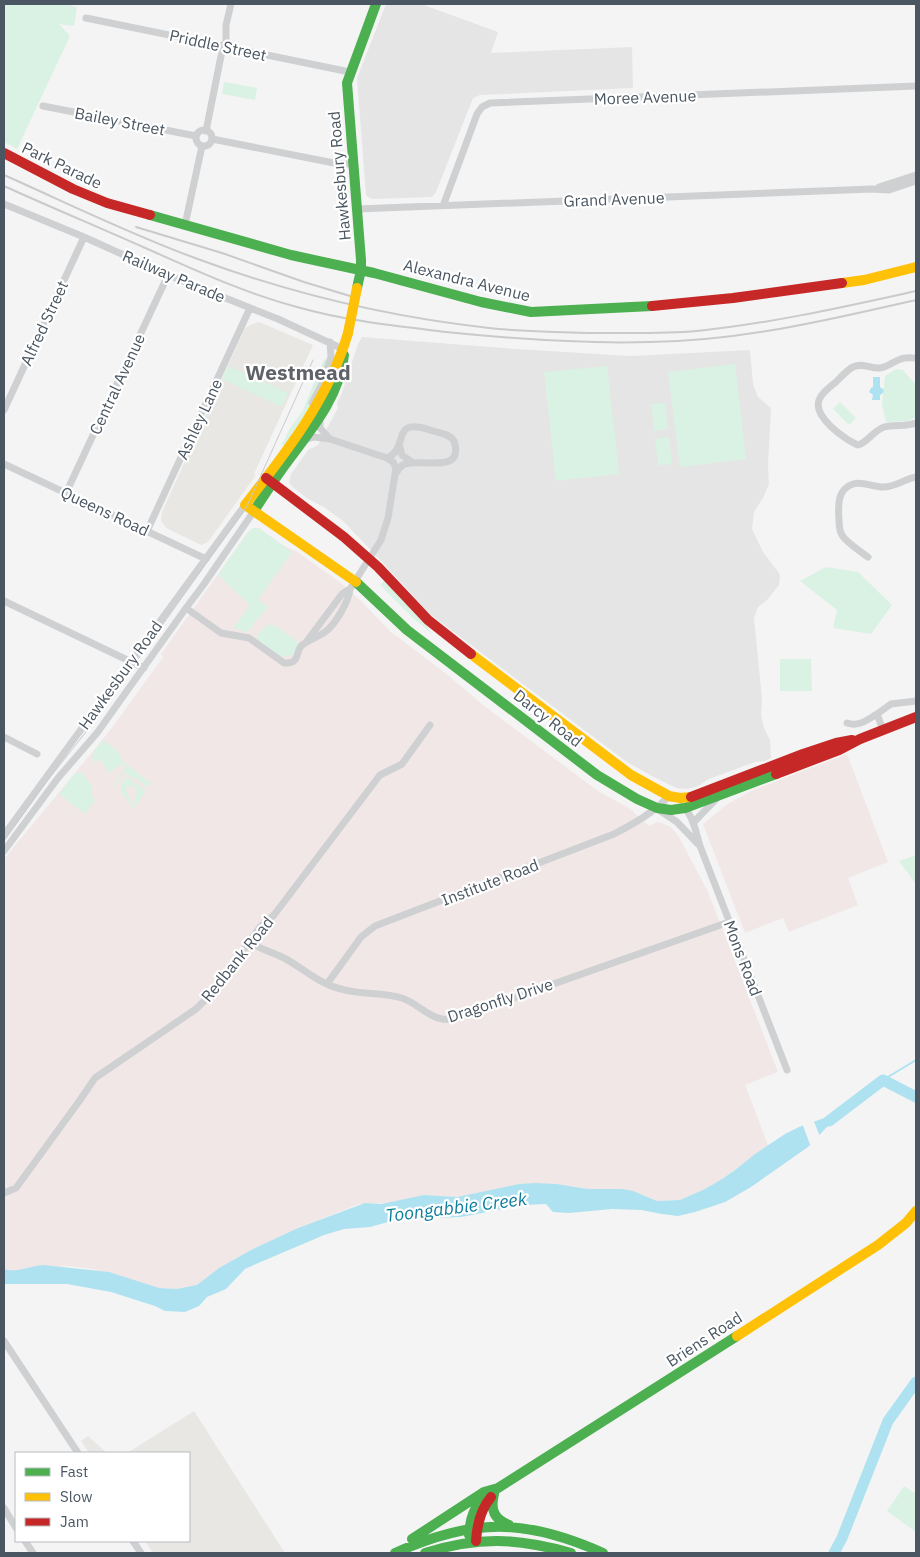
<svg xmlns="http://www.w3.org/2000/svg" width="920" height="1557" viewBox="0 0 920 1557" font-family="'IBM Plex Sans',sans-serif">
  <rect width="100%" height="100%" fill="#f4f4f4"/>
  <path fill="#e8e7e3" d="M259,322L313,345L254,474L256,475L208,542L201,545L166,528L161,521L162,512L245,328L252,324Z
    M194,1411L285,1553H153L145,1541H189V1453H127Z
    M88,1436L107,1453H89L81,1441Z"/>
  <path fill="#e6e5e6" d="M386,4H421L498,32L491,53L632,47L633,88L480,95L473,98L436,192L432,197L371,199L366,195L357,78Z
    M362,337L515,349L631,356L750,350L753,384L758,397L771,408L768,465L769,484L763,498L754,512L752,529L763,552L779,573L780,578L779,585L767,600L758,607L754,618L762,699L761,715L764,728L770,740L771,758L765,761L755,762L709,779L696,787L686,789L677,788L668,784L650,775L627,762L439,621L425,609L385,565L343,521L324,507L308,499L295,489L289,483L291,474L308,450L318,445L338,408L337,403L342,393L358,344Z"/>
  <path fill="#f1e7e6" d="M259,528L282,545L296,551L341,583L361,601L390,631L449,676L483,705L598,791L629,808L649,826L657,822L662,823L671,827L679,837L708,892L778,1072L745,1085L768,1145L722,1179L705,1189L680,1200L657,1201L643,1195L622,1189H588L571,1186L457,1197L424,1195L389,1203L359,1204L298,1228L251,1250L219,1268L197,1285L188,1288L177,1289L159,1288L92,1269L68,1266L25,1269L17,1271L4,1269V859L112,728L163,657L161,654L248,532Z
    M847,754L888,862L848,878L858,905L789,932L783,918L745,933L703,824L726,805L751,791Z"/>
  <path fill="#d9f2e3" d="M4,4H66L77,7L74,26L59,24L70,36L17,149L4,142Z
    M224,82L257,88L255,100L222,94Z
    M324,359L329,361L311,404L286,444L281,446L290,428L302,412Z
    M735,364L746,459L680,467L668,372Z
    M228,366L288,393L282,407L222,379Z
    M607,366L619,474L556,481L544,372Z
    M896,369L903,370L916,385V417L908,421L886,422L882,404L885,376Z
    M840,402L856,418L849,425L833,409Z
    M665,403L668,429L654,431L651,404Z
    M669,437L672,464L658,465L655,439Z
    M253,528H259L292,552L258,600L268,607L247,632L233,628L250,605L218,575L248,532Z
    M826,567L858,572L892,605L871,634L833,628L837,610L800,581Z
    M385,580L424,622L432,634L412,617L380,585Z
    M269,625H274L297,641C298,647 298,649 294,653C282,664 267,647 257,640C257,633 263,629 269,625Z
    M780,659H811L812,691H780Z
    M103,740L119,752L122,761L151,783L148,788L139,780L129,776L126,771L115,786L114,785L126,767L122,764L109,773L100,759L94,763C89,754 98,747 103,740Z
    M80,772L82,773L91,785L92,795L95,800L85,814L59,794L74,774Z
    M126,778L131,779L133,782L146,791L133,809L132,807L137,792L135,787L132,785L126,788C126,794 130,797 131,803L130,804L122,793L121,785Z
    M916,855V884L899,861Z
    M904,1486L916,1494V1532L887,1511Z"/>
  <path fill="#aee2f0" d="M873,377H880V387L884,390L883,393L880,395V400H872L873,395L869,392L871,388L873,387Z
    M841,1112L808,1147L751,1187L725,1202L695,1212L678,1216L662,1214L641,1210L612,1209L569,1213L553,1212L546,1204L524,1205L461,1217L410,1219L395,1220L370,1227L344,1229L324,1235L256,1264L245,1269L226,1289L207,1297L199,1306L185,1312L165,1311L155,1306L111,1292L67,1284H4V1269C18,1273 29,1266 43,1265L109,1272L159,1288L177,1289L197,1285L219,1268L251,1250L298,1228L365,1203L381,1204L424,1195L457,1197L519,1184L536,1183L556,1184L588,1189H622L633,1191L657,1201L680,1200L705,1189L722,1179L735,1170L755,1154L785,1134L799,1127Z"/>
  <path fill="#f4f4f4" d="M813,1119L820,1137L811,1147L802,1123Z"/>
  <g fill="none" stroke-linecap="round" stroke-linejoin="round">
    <path stroke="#aee2f0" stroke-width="2" d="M883,1080L916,1060"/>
    <path stroke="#aee2f0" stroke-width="11" d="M829,1121L883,1080L916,1097
      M834,1553L842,1538L888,1421L916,1382"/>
    <path stroke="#ced0d2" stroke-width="7" d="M86,18L350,72
      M43,106L196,136
      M196 138a8 8 0 1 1 16 0a8 8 0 1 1-16 0Z
      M206,131L221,56L226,41V25L231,4
      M212,139L339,164H354
      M879,187L916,175
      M4,204L84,237L168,275L278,319L343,349
      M443,206L477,114L482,107L490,103L916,86
      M357,209L872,189L889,190L916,181
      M185,225L202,146
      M916,358C911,358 905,357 901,359C894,361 888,367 880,368C870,369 863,362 853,367C847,370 841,377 836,382C831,386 823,392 820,398C810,415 845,440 858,445C868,442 873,431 884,427C894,424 906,427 916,423
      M312,403L321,386L331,357L330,342
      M4,410L84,237
      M320,419V428L330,439
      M399,444L402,455L412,462
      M387,458C411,448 388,415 433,431C440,433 450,434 454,441C465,475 421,458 405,464C401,465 399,468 397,472
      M4,464L206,559
      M66,493L168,275
      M147,531L250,308
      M868,557C861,552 846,542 842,535C839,530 839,525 839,520C838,506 837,489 853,484C863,481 873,487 883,487C896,487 904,479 916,477
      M4,601L144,668
      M186,608L221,633L249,638L284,663C300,664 295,654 301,646C308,640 318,637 325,632C335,625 349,601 350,589L381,540L388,518L396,468L393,462L387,458L330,439L314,437L304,440
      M307,641L342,594L350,589
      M847,723C859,727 867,720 877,714
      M883,730L877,714L891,704L916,701
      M4,737L37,754
      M682,806C693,814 696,833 700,846L787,1070
      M659,810L677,822L698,844
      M693,823L718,797
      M4,835L245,505
      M4,851L58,778L97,733L186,608L204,584L254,511
      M249,942C260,949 272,952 284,958C303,968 319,984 341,989C360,995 382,992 402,998C422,1005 433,1025 457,1018L729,922
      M327,984L361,937L375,926L614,834C635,823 653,813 669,796L671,798
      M4,1193L16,1188L80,1100L95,1078L196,1009L204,1001L233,965L260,927L274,915L380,775L402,764L430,725
      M4,1341L78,1453
      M4,1508L16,1528
      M25,1541L33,1553
      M133,1541L141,1553"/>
    <path stroke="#4caf50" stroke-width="10" d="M150,215L291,255L374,273L481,302L531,312L652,306
      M357,288L361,270V260L347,83L376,4
      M254,511C263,497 272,483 282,469C308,433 339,400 344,355
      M356,582L407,630L597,775L637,799L657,808L671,810L685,808L776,774
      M494,1494C490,1510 494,1519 509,1525
      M469,1535C470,1518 474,1506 487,1495L737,1336
      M412,1539L484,1492L498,1488
      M395,1553C473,1518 525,1518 603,1553
      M425,1553C479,1536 517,1538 571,1553"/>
    <path stroke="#ffc107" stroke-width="10" d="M842,283L864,280L916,267
      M348,333C329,398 286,453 245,505L356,582
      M471,654L631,775L669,796L680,798L691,797
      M737,1336L878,1245L906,1223L916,1211"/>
    <path stroke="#c62828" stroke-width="10" d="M4,153L73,189L107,203L150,215
      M652,306L733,298L842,283
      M266,478L344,537L378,567L428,620L471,654
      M776,774L839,750L860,739L916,717
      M691,797L803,754L836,743L852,740
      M476,1541C477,1525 480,1510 491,1497"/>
    <path stroke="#c9cacc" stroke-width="1" d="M4,841L47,781L89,728L247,506L313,360"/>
    <path stroke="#c9cacc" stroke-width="2" d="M4,175C67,203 130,234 195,258C289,293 389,317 489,328C524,332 559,332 593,333C628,333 663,334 697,331C773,323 843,307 916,291
      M4,186C50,207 96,226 143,247C193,269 244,293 297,307C346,321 396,326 446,332C514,339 582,344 650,342C740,341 829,320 916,300
      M136,227L222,253L304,282L350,296"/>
    <path stroke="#ffc107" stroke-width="10" d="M348,333L357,288"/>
  </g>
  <g text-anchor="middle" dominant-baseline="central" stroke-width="4.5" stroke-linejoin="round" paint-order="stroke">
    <g font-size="16" fill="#4a5661" stroke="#fff">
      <text transform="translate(218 45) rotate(12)">Priddle Street</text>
      <text transform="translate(645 97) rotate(-2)">Moree Avenue</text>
      <text transform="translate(120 121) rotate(11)">Bailey Street</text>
      <text transform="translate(62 165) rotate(26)">Park Parade</text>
      <text transform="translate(339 176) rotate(-95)">Hawkesbury Road</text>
      <text transform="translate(614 199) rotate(-2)">Grand Avenue</text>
      <text transform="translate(174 276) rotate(23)">Railway Parade</text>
      <text transform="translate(467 280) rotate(14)">Alexandra Avenue</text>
      <text transform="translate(44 323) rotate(-65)">Alfred Street</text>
      <text transform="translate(117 384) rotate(-65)">Central Avenue</text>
      <text transform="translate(199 419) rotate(-65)">Ashley Lane</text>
      <text transform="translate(105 511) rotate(25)">Queens Road</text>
      <text transform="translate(120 675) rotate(-54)">Hawkesbury Road</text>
      <text transform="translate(548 718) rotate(38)">Darcy Road</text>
      <text transform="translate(490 882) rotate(-21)">Institute Road</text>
      <text transform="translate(743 958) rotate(69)">Mons Road</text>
      <text transform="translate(237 959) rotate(-51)">Redbank Road</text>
      <text transform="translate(500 1000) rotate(-18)">Dragonfly Drive</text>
      <text transform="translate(704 1339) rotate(-33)">Briens Road</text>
    </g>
    <g font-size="18" font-style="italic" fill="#0c7c9b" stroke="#fff">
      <text transform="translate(456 1207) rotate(-7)">Toongabbie Creek</text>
    </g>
    <g font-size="21" font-weight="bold" fill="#5f6368" stroke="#fff">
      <text x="298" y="372">Westmead</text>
    </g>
  </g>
  <rect width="920" height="1557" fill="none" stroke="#4a5661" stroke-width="10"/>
  <rect x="15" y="1452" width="175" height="90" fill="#ffffff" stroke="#b7bbc0"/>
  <rect x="25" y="1468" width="25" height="8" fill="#4caf50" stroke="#b7bbc0"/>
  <text x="60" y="1477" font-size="15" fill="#4a5661">Fast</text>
  <rect x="25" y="1493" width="25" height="8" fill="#ffc107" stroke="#b7bbc0"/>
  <text x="60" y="1502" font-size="15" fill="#4a5661">Slow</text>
  <rect x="25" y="1518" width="25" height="8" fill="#c62828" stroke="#b7bbc0"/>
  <text x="60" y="1527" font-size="15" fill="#4a5661">Jam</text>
</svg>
